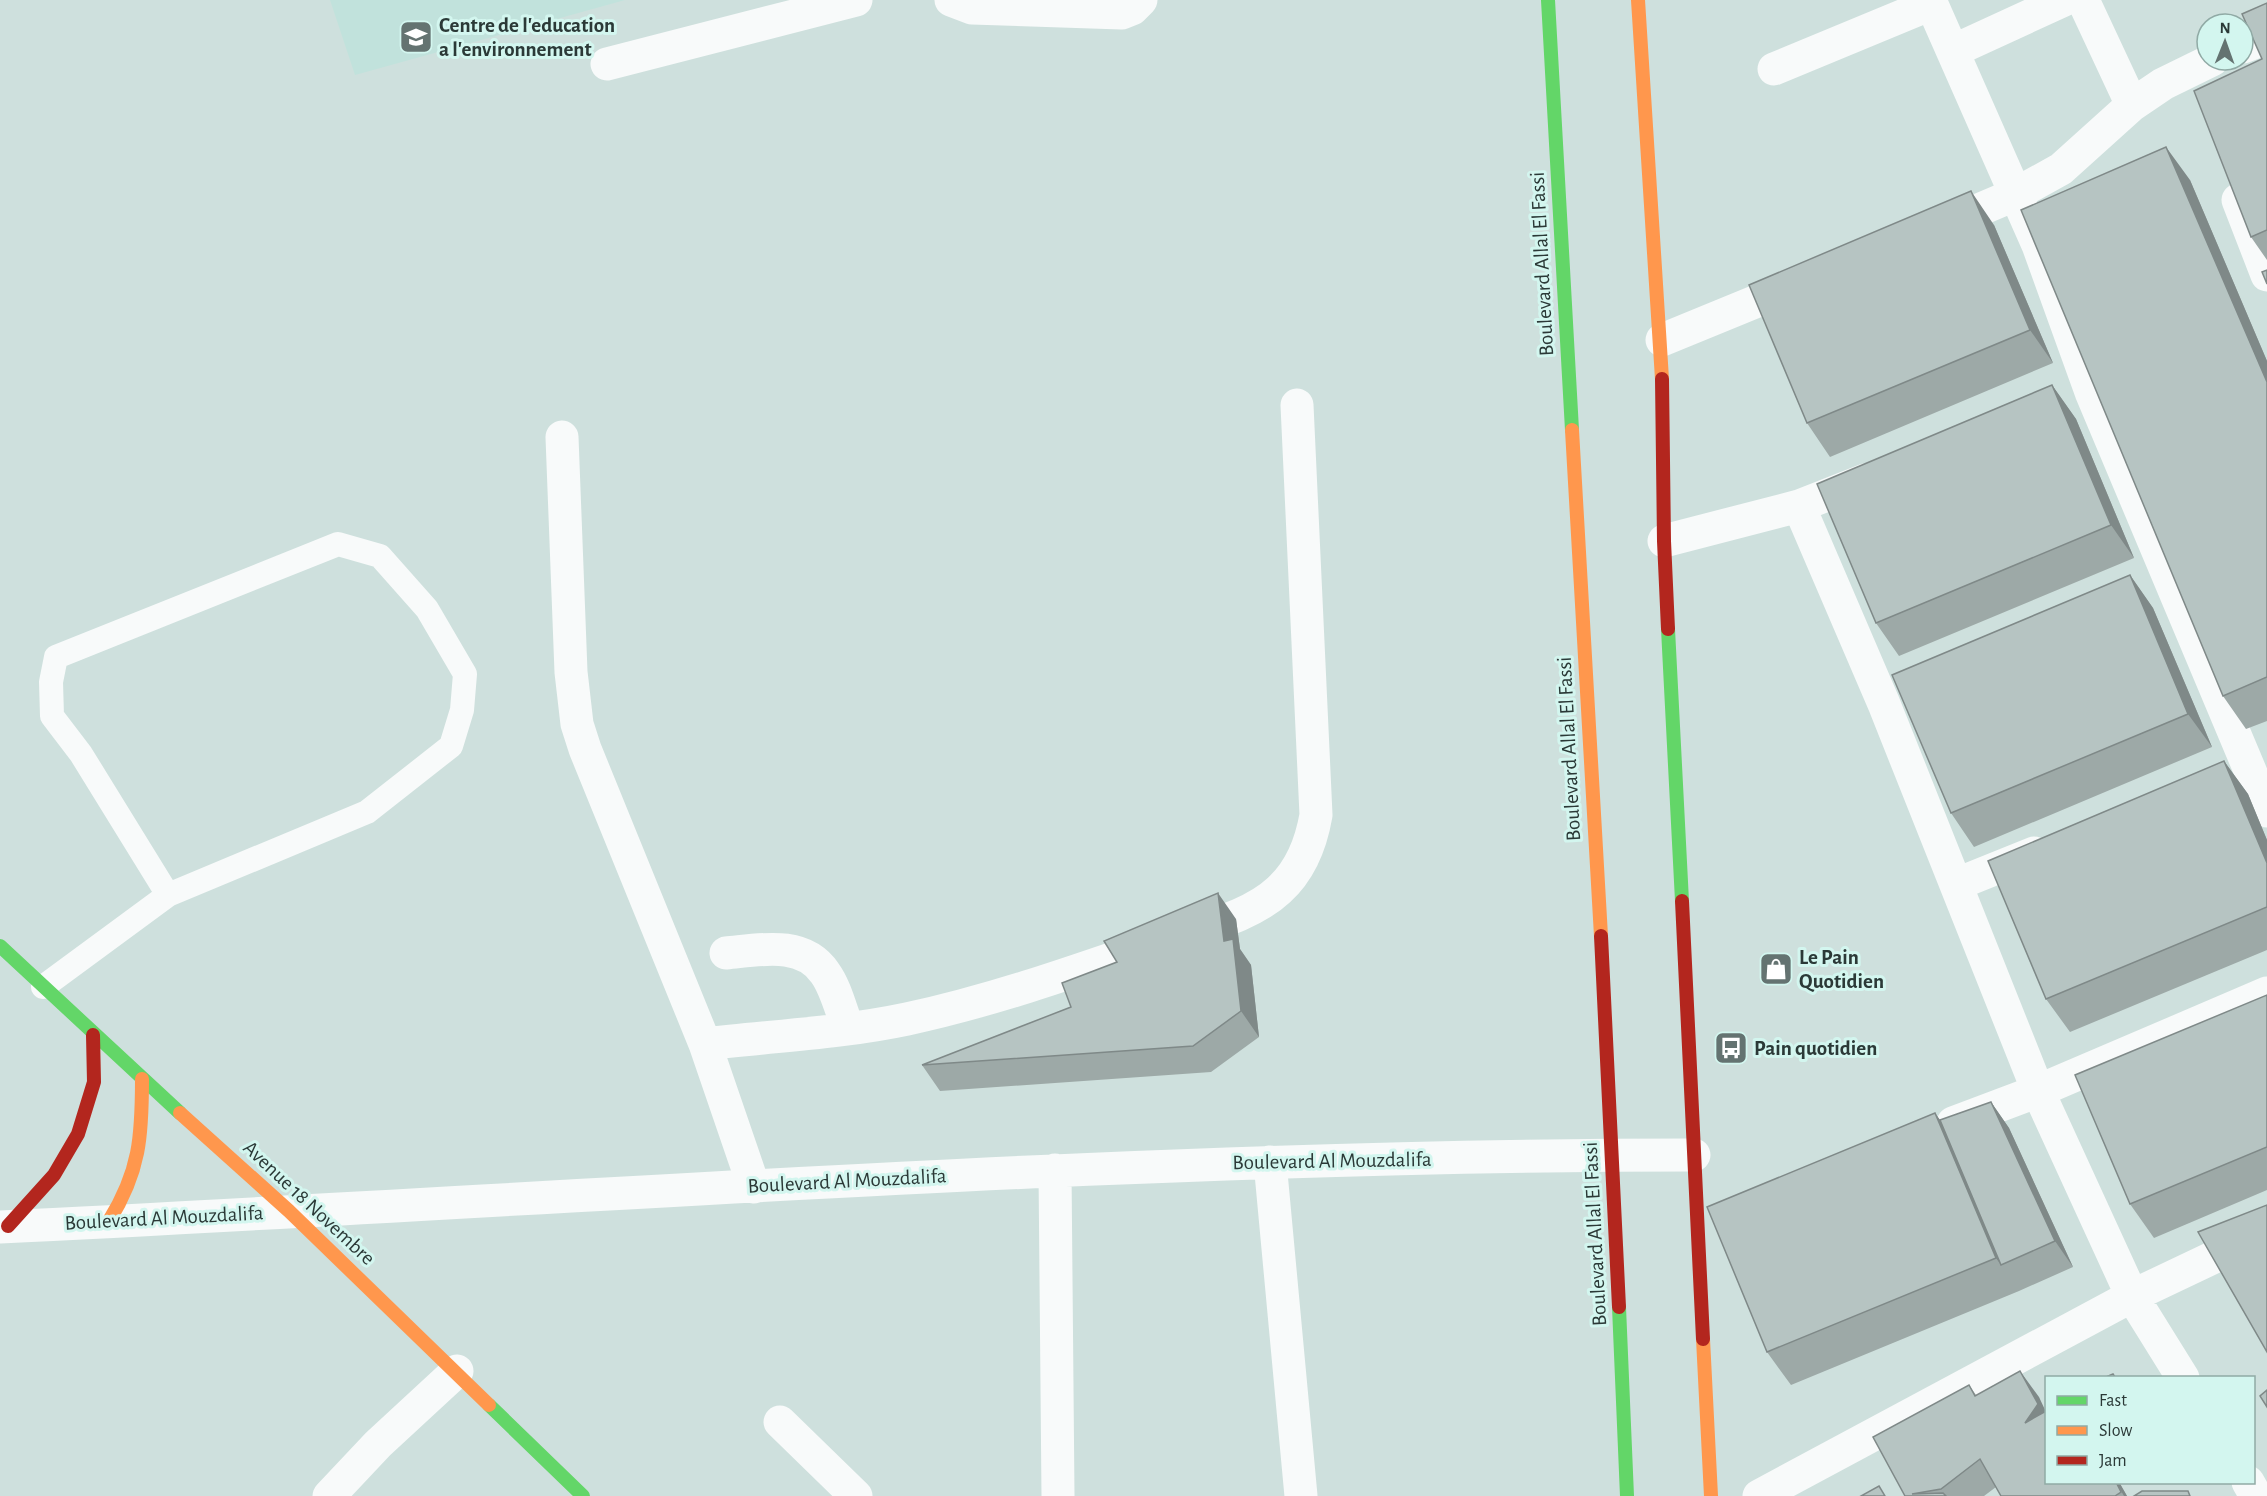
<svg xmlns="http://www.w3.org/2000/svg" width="2267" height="1496" viewBox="0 0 2267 1496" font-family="'Alegreya Sans',sans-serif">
  <rect width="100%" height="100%" fill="#cee0dd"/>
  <path fill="#c1e2dc" d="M330,0H625L355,75Z"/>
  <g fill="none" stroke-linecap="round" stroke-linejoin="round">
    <path stroke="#f8fafa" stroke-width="24" d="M338,544L380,556L427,609L465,674L462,710L451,746L367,812L168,895L81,754L52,716L51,682L56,657Z
      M43,987L168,895"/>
    <path stroke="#f8fafa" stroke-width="33" d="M951,0L972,8L1122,13L1132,9L1141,0
      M1930,0L2038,245L2091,392L2267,811
      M2083,0L2132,105
      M2243,47L2267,38
      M1953,51L2064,0
      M607,64L856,0
      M1774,69L1931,4
      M2238,200L2267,275
      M1941,226L2014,195L2061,169L2132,105L2163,84L2212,60
      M1662,340L1796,285
      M562,437L571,672L577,724L585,749L705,1044L754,1187
      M1799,506L1884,704L2038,1091L2132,1296L2183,1378
      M1664,541L1799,506L1865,480
      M1957,884L2034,853
      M726,953C759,950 803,940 825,973C836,988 841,1011 848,1028
      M705,1044C772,1036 841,1033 907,1019C995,1000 1079,970 1163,941C1201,927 1249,918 1279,890C1301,870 1311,844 1316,815L1297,405
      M1953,1123L2038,1091L2267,993
      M1270,1162L1301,1496
      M1055,1170L1058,1496
      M0,1227C564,1200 1129,1155 1694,1155
      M780,1422L856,1496
      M2248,1482L2256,1496
      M329,1496L378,1444L457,1371
      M1759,1496L2132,1296L2267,1232"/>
    <path stroke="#63d668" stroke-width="14" d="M1548,0L1572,430
      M1668,629L1682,901
      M0,946L180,1113
      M1619,1307L1627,1496
      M489,1405L583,1496"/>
    <path stroke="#ff974d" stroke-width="14" d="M1638,0L1662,379
      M1572,430L1601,936
      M180,1113L289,1211L489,1405
      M109,1221C140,1171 142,1136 142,1079
      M1703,1339L1711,1496"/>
    <path stroke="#b3261e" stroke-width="14" d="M1662,379L1664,541L1668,629
      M1682,901L1703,1339
      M1601,936L1619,1307
      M8,1226L54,1175L78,1134L94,1082L93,1035"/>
  </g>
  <path fill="#9da9a7" d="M2267,3V260L2251,237L2262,59Z
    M2190,180L2267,361V721L2246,729L2223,696Z
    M1994,225L2053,363L1830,457L1807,423Z
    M2052,385L2076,419L2134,558L1899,656L1876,623Z
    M2130,575L2153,608L2212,747L1974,847L1951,813Z
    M2224,761L2248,794L2267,840V950L2070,1032L2046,999Z
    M1236,919L1240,949L1251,965L1259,1037L1211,1072L940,1091L922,1065L1071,1007Z
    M2267,995V1190L2154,1238L2130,1204Z
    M1991,1102L2009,1128L2073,1267L2019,1291L1791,1385L1767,1352L1935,1113L1940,1120Z
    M1969,1385L1976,1395L2039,1397L2046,1482H2119L2127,1496H2001L1996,1487L1984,1496H1905Z"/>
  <path fill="#7f8988" d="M2166,147L2190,180L2267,361V382Z
    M1971,191L1994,225L2053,363L2030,330Z
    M2052,385L2076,419L2134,558L2111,525Z
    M2130,575L2153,608L2212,747L2188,714Z
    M2224,761L2248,794L2267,840V863Z
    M1218,893L1236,919L1240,949L1251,965L1259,1037L1241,1011L1224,941Z
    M1991,1102L2009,1128L2073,1267L2055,1241Z
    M1935,1113L1958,1146L2001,1265L1996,1258Z
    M2020,1371L2039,1397L2046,1412L2025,1423Z
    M2116,1482H2119L2127,1496H2124Z"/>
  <path fill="#b6c4c2" stroke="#7f8988" stroke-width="1.5" d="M2267,3V230L2251,237L2194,91L2262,59L2242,14Z
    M2166,147L2267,382V677L2223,696L2021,210Z
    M1971,191L2030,330L1807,423L1749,285Z
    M2267,270V284L2262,272Z
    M2052,385L2111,525L1876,623L1817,484Z
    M2130,575L2188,714L1951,813L1892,675Z
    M2224,761L2267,863V907L2046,999L1988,861Z
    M1218,893L1224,941L1233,939L1241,1011L1193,1046L922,1065L1071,1007L1062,983L1117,962L1104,941Z
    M2267,995V1147L2130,1204L2075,1075Z
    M1991,1102L2055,1241L2001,1265L1940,1120Z
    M1935,1113L1996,1258L1767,1352L1707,1207Z
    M2267,1205V1352L2198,1232Z
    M2020,1371L2038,1404L2025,1423L2046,1411V1482H2116L2121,1492L2115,1496H2001L1980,1459L1941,1489L1912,1494L1943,1493L1946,1496H1905L1873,1437L1969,1385L1975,1396Z
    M2113,1374L2115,1377H2106Z
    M2267,1390V1407L2260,1396Z
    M1879,1486L1885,1496H1861Z
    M2142,1491H2188L2190,1496H2134Z"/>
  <defs>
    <g id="school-square" transform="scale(1.725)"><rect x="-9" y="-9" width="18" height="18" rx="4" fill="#647371" stroke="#d3f6ef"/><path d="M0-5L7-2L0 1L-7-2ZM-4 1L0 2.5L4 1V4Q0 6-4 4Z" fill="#fff"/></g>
    <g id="shop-square" transform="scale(1.725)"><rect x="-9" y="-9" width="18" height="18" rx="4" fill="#647371" stroke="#d3f6ef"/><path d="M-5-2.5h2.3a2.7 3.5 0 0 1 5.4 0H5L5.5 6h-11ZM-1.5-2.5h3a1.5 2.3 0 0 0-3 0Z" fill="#fff"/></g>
    <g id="bus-square" transform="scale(1.725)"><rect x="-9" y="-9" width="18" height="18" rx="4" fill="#647371" stroke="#d3f6ef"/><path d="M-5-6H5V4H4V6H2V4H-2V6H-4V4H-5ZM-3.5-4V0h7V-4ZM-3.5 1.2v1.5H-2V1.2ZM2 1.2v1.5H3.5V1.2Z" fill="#fff"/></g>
  </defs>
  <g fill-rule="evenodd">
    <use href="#school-square" x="416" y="37"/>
    <use href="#shop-square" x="1776" y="969"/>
    <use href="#bus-square" x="1731" y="1048"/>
  </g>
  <g text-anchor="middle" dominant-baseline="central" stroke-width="6" stroke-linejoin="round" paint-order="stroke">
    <g font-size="21" font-weight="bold" fill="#2b3937" stroke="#d3f6ef" text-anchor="start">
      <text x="439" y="25">Centre de l'education<tspan x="439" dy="24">a l'environnement</tspan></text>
      <text x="1799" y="957">Le Pain<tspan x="1799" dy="24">Quotidien</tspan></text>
      <text x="1754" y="1048">Pain quotidien</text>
    </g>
    <g font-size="21" fill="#2b3937" stroke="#d3f6ef">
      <text transform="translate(1542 264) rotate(-93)">Boulevard Allal El Fassi</text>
      <text transform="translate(1569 749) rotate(-93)">Boulevard Allal El Fassi</text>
      <text transform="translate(1332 1161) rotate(-1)">Boulevard Al Mouzdalifa</text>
      <text transform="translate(847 1181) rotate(-3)">Boulevard Al Mouzdalifa</text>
      <text transform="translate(309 1203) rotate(43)">Avenue 18 Novembre</text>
      <text transform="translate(164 1218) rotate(-3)">Boulevard Al Mouzdalifa</text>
      <text transform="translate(1595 1234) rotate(-93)">Boulevard Allal El Fassi</text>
    </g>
  </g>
  <rect x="2045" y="1376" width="210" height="108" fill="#d3f6ef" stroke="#90aaa5" stroke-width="1.5"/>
  <rect x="2057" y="1396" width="30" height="9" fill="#63d668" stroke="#90aaa5" stroke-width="1.5"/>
  <text x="2099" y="1406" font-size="18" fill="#2b3937">Fast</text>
  <rect x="2057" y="1426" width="30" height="9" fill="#ff974d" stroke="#90aaa5" stroke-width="1.5"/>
  <text x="2099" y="1436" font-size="18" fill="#2b3937">Slow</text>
  <rect x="2057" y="1456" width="30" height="9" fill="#b3261e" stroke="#90aaa5" stroke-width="1.5"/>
  <text x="2099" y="1466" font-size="18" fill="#2b3937">Jam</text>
  <g transform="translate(2225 42) rotate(1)"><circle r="28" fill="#d3f6ef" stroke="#90aaa5" stroke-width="1.5"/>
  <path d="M0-4.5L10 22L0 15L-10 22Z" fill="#647371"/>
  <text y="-9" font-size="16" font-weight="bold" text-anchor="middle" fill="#2b3937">N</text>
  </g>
</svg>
